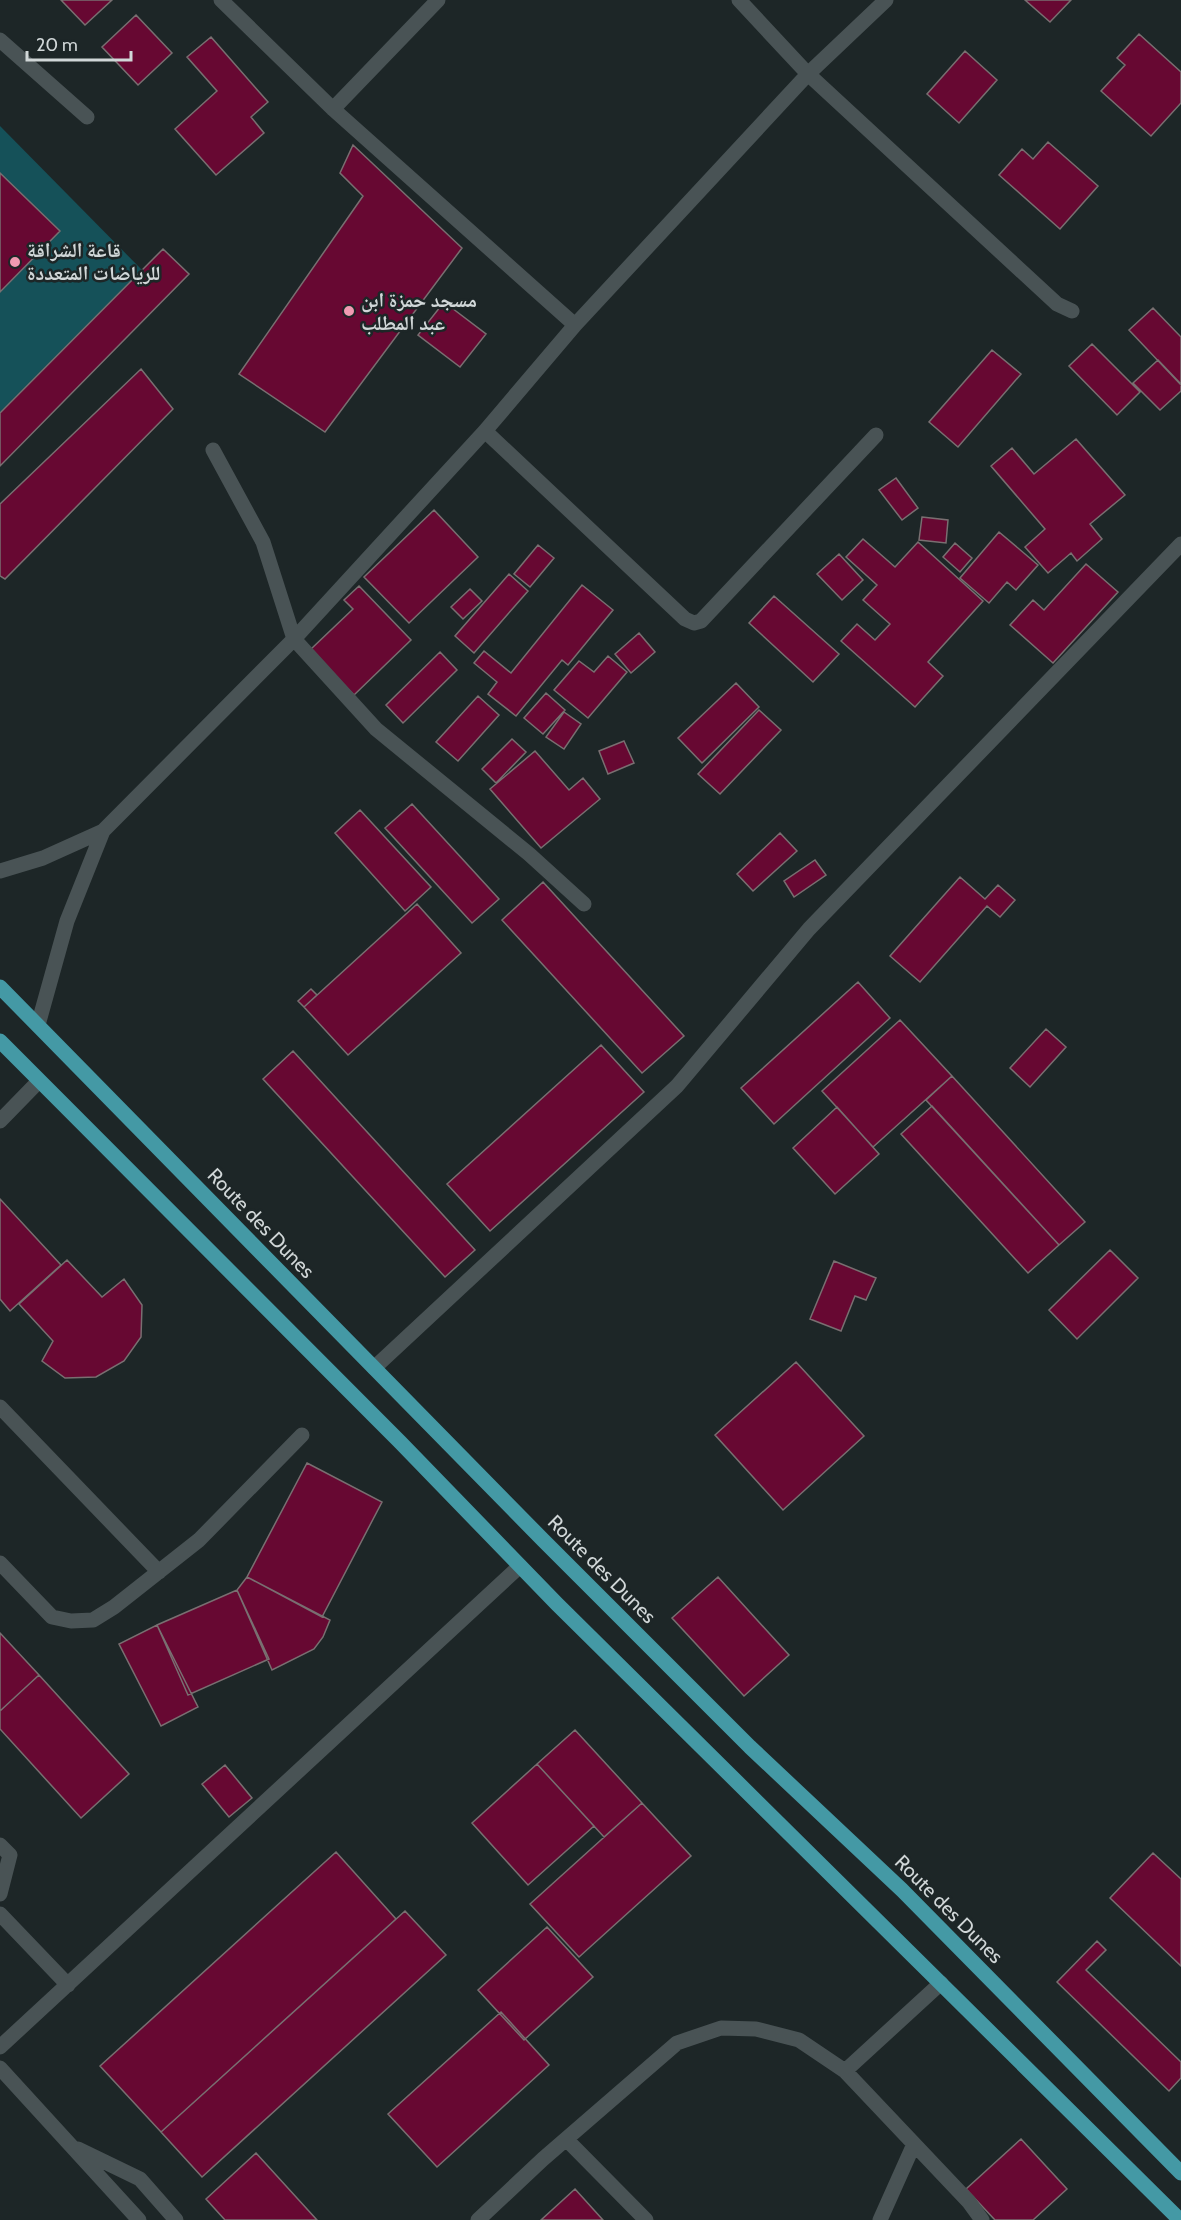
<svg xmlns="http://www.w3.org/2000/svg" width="1181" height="2220" viewBox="0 0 1181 2220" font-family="Cabin,'Noto Naskh Arabic',sans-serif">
  <rect width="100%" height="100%" fill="#1d2627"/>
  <path fill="#155159" d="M0,126L142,270L0,413Z"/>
  <path fill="#670832" stroke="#796f71" stroke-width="1.5" d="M61,0H112L85,25Z
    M1025,0H1071L1050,22Z
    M136,15L172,53L138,85L102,47Z
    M1139,34L1181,72V103L1151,136L1101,91L1125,65L1117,58Z
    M211,37L268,102L251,117L264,133L216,175L175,129L217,91L187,57Z
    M965,51L997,80L959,123L927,94Z
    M1048,142L1098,186L1060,229L999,175L1022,149L1033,159Z
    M353,145L462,248L325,432L239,374L363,196L340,173Z
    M0,173L60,231L0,292Z
    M163,249L189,274L0,466V413Z
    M444,302L486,334L460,367L418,335Z
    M1153,308L1181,337V385L1129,330Z
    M1092,344L1140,392L1117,415L1069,366Z
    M992,350L1021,374L958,447L929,422Z
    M1158,360L1181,384V391L1160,410L1133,383Z
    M141,369L173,409L5,579L0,576V504Z
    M1076,439L1125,495L1090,524L1102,539L1077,561L1071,553L1048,573L1025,547L1045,529L991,466L1012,448L1034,474Z
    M896,478L918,508L902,520L879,490Z
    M434,510L478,557L409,623L364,577Z
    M922,517L948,520L946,543L919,540Z
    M999,532L1038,565L1016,590L1007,582L989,603L960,578Z
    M863,539L895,567L918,542L983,601L928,662L943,676L915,707L841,641L857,624L875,640L890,624L863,600L877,585L846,557Z
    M955,543L972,558L960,572L943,557Z
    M538,545L554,558L530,587L514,574Z
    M839,554L863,580L842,600L817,574Z
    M1086,564L1118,592L1053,663L1010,625L1033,600L1044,610Z
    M509,574L528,591L474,653L455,636Z
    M582,585L613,610L568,665L562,660L516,716L488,694L497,682L474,663L484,651L511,673Z
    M359,586L411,640L354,695L310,650L353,609L344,600Z
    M470,589L482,601L463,619L451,607Z
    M774,596L839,654L813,682L749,623Z
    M639,633L655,652L631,673L615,654Z
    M440,652L457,670L403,723L386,705Z
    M608,656L627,672L588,718L554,690L579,661L594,672Z
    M736,683L759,707L702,763L678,738Z
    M546,693L565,710L543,734L524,718Z
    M478,696L499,715L458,761L436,742Z
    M759,710L781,730L720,794L698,774Z
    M564,712L581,724L564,749L546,737Z
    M512,739L526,752L496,783L482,769Z
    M624,741L634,763L608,774L599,751Z
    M535,751L569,790L583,778L600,799L541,848L490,789Z
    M412,804L499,899L472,923L385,828Z
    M360,810L431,887L405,911L335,833Z
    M780,833L797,851L753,891L737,874Z
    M815,860L826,875L794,897L784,881Z
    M960,877L985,899L998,885L1015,900L1000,917L987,906L920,982L890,956Z
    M543,882L684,1036L642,1073L502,920Z
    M417,904L461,953L348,1055L304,1007Z
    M858,982L890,1018L774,1124L741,1088Z
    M311,989L317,995L304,1007L298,1001Z
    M900,1020L952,1076L873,1147L822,1091Z
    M1046,1029L1066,1047L1030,1087L1010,1068Z
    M601,1045L644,1092L490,1231L447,1184Z
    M293,1051L475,1250L445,1277L263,1079Z
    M952,1076L1085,1222L1059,1245L926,1100Z
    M932,1106L1059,1245L1028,1273L901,1134Z
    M837,1107L879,1154L835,1194L793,1148Z
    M0,1199L61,1265L10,1311L0,1299Z
    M1110,1250L1138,1278L1077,1339L1049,1310Z
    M67,1260L102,1297L124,1279L142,1305L141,1337L124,1361L96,1377L65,1378L42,1361L53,1341L19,1304Z
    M834,1261L876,1278L866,1300L855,1296L841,1331L810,1319Z
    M796,1362L864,1436L783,1510L715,1435Z
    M307,1463L382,1502L322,1617L247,1577Z
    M247,1577L330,1620L323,1637L314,1649L272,1670L237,1590Z
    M718,1577L789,1655L744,1696L672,1618Z
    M237,1590L269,1659L188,1695L157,1625Z
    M157,1625L198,1707L161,1726L119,1644Z
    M0,1633L39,1675L0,1711Z
    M39,1675L129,1774L81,1818L0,1729V1711Z
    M575,1730L642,1803L604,1837L537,1764Z
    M537,1764L594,1826L528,1885L472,1823Z
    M225,1765L252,1798L229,1817L202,1784Z
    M642,1803L691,1856L579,1957L530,1904Z
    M336,1852L396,1919L161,2132L100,2066Z
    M1153,1853L1181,1879V1966L1110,1898Z
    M405,1911L446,1955L202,2177L161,2132Z
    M547,1927L593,1977L524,2040L478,1990Z
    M1097,1941L1106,1950L1086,1970L1181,2062V2078L1169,2091L1057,1982Z
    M501,2012L549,2065L437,2167L388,2114Z
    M1021,2139L1067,2189L1033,2220H995L966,2189Z
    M256,2153L317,2220H225L206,2199Z
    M575,2189L603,2220H541Z"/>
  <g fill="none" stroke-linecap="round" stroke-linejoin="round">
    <path stroke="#495355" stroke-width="15" d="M221,0L333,109L575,325
      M739,0L808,74L1057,304L1072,311
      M0,40L87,117
      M333,109L438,0
      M485,431L685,619L694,623L701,621L876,435
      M213,450L263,542L294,639L376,729L529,854L584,904
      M0,871L43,858L103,831L294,639L485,431L575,325L808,74L886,0
      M38,1025L67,921L103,831
      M0,1121L39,1081
      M374,1368L677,1086L809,929L1181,544
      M0,1407L159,1572
      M0,1563L52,1617L71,1621L93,1620L114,1607L199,1540L302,1435
      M0,1845L10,1855L0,1894
      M0,1914L68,1985
      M0,2047L520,1566
      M0,2068L139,2220
      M845,2071L941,1983
      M566,2139L646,2220
      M78,2149L140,2179L176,2220
      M478,2220L543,2159L677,2043L721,2028L756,2029L799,2040L845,2071L969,2202L982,2220
      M880,2220L914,2144"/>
    <path stroke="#4499a5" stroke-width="15" d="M0,987L543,1540L750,1747L902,1890L1181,2173
      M0,1041L400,1442L557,1604L1180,2220"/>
  </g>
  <g fill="#f19ab2" stroke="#1d2627" stroke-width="2">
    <circle cx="15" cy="262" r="6"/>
    <circle cx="349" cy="311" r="6"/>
  </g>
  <g text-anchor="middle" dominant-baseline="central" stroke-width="5" stroke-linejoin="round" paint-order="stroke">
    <g font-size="20" font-weight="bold" fill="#d1d7d8" stroke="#1d2627" text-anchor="start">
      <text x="27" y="250">قاعة الشراقة<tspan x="27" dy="23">للرياضات المتعددة</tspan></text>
      <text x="361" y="300">مسجد حمزة ابن<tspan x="361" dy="23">عبد المطلب</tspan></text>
    </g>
    <g font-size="20" fill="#d1d7d8" stroke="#1d2627">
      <text transform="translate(261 1223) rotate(46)">Route des Dunes</text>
      <text transform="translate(602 1569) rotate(45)">Route des Dunes</text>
      <text transform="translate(949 1909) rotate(45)">Route des Dunes</text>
    </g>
  </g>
  <path d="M27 51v9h104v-9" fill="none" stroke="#d1d7d8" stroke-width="3"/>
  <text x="36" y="51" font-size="18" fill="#d1d7d8" stroke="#1d2627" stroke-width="4.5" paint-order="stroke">20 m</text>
</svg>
